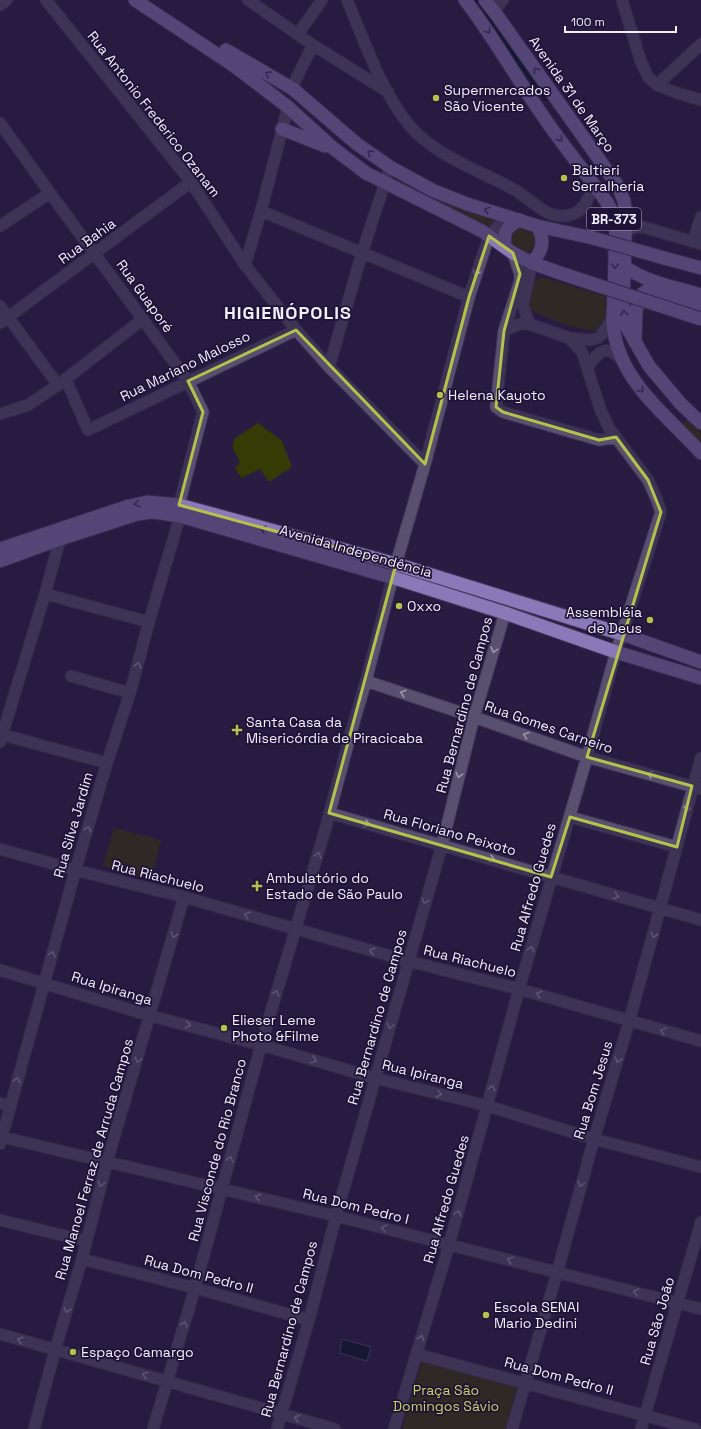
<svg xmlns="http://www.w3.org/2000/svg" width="701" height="1429" viewBox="0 0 701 1429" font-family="'Space Grotesk',sans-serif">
  <rect width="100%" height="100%" fill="#281c42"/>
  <path fill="#353b04" d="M397,178L417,189L492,219L495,221L496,223L490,228L410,192L395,183Z
    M519,226H528L537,235C535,245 534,252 522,253C509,244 505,238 519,226Z
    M542,277L608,297C608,312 607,319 599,331C579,330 543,319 528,307C530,296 530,280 542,277Z
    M685,421L691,423L701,433V446L681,425Z
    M258,423L282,441L292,467L269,482L260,469L241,478L235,468L240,462L233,448L234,439Z
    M114,828L161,840L151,880L103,866Z
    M423,1358L517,1385L506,1429H402Z"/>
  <path fill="#001422" stroke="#485564" d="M342,1339L371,1347L367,1361L340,1353Z"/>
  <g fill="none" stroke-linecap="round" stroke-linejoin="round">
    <path stroke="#001422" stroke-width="8" d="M475,0L547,97"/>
    <g stroke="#44395c" stroke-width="13">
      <path id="minor" d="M46,0L191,182L245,265L296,330L329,367L425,464
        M248,0L313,45L388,92
        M347,0C365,42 380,89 409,125C436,157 480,170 515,190C530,199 544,216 562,216C582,216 591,199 592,181
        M622,0L641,62L648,77L657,85L677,93L701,100
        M0,5L7,0
        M494,11L503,0
        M298,34L322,0
        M657,85L701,44
        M293,89L295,81L313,45
        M0,123L50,193L188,381L203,412L179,505
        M261,211L469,297
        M0,226L50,193
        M626,232L635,227H643L701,244
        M693,242L701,217
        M513,253L520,274V281L504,331L496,407L503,412L599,440L616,437
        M245,265L261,211L288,107
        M0,306L58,385
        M0,323L191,182
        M529,324L523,305L532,263
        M504,331L520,324H529L569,338L591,340L598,338L602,334L613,318
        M329,367L362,253L390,167
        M587,368C592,361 600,348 610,351C614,353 618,357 622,359
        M66,380L88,430L296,330
        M0,414L28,405L58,385L143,319
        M45,594L149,622
        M71,676L130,693
        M366,681L474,717L587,757L701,789
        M0,734L107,763
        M0,742L45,594L60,539
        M329,813L701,920
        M570,817L677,847
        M0,849L75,870L184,897L408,961L519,989L701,1041
        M0,970L151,1016L261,1045L375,1078L488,1106L594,1139L701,1167
        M0,1103L10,1106
        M2,1137L336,1216L701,1309
        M0,1144L76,868L107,763L130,693L149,622L180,516
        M0,1220L86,1241
        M82,1259L195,1288L309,1320
        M0,1334L335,1429
        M416,1354L695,1429
        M34,1429L55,1350L82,1259L107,1162L184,897
        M153,1429L195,1288L261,1045L325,830L352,729L366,681L396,564L425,464L469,297L489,236L500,224L511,218
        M277,1429L309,1320L336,1216L442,845L474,717L505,613
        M394,1429L449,1245L519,989L587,757L616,652L661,512L657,500L648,480L609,428L601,411L582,352L569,338
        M512,1429L557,1273L594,1139L629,1022L701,758
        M641,1429L701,1222"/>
    </g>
    <g stroke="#44395c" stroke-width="15">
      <path id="major" d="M135,0L233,65L288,107L333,148L366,173L482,231L513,253L532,263L563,274
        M465,0C494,37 516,78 543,116C563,146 587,174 608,204C610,208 613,213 614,218C617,229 616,241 615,251C615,273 614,294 613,316C612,376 665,413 701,453
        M485,0L496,14L618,186L624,201L626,216L623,307L625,324L649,366L681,404L701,423
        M226,50L293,89L357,144L390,167L432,190L467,204L537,226L593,238
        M282,129L325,146
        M505,247C503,232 506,227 520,220
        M664,258L701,268
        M532,263C542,251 546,241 537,226
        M625,267C648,283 675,287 701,295
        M635,342L636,310L642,294L649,289L701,305
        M0,549L129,506L148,502L179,505L396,564L622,634L701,662
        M0,561L60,539L137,514L153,512L180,516L401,580L505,613L616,652L701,678"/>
    </g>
    <use href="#minor" stroke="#58506e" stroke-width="11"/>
    <use href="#major" stroke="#8a79b8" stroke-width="13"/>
    <g stroke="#44395c" stroke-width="15" stroke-linecap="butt">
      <path id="major-bridge" d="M593,238L664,258
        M563,274L701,319"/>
    </g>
    <use href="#major-bridge" stroke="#8a79b8" stroke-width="13"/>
  </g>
  <defs><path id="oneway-chevron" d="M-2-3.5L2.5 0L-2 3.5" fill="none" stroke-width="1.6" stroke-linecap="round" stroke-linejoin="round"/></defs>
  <g stroke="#443664">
    <use href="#oneway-chevron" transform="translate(488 31) rotate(56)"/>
    <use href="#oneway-chevron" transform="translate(536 70) rotate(-125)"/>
    <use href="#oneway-chevron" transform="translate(268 74) rotate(-151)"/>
    <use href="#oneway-chevron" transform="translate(560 139) rotate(53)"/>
    <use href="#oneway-chevron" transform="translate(370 153) rotate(-145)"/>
    <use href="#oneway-chevron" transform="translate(487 210) rotate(-162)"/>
    <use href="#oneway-chevron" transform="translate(615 266) rotate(91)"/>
    <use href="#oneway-chevron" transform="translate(624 313) rotate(-95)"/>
    <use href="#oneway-chevron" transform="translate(641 390) rotate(53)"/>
    <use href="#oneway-chevron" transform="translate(137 504) rotate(167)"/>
    <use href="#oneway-chevron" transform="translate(263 529) rotate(-164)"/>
  </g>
  <g stroke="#9d97ae">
    <use href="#oneway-chevron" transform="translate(476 273) rotate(108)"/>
    <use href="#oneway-chevron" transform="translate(494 650) rotate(106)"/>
    <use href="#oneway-chevron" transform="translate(138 665) rotate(-75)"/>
    <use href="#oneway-chevron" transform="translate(403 693) rotate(-161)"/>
    <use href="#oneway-chevron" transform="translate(526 735) rotate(-160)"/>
    <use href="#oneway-chevron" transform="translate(650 774) rotate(-165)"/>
    <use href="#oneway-chevron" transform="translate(459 775) rotate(104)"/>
    <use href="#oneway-chevron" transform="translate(687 809) rotate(104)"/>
    <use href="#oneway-chevron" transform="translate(367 824) rotate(16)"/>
    <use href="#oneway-chevron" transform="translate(88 829) rotate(-74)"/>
    <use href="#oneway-chevron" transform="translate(318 855) rotate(-73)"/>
    <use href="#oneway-chevron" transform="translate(492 859) rotate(16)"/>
    <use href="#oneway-chevron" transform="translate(616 896) rotate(17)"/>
    <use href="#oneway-chevron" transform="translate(425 901) rotate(106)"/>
    <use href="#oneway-chevron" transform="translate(247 915) rotate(-164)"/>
    <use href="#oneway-chevron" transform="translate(174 935) rotate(106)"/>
    <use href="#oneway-chevron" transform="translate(654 935) rotate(106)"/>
    <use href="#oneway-chevron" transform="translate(531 949) rotate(-74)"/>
    <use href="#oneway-chevron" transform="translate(372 951) rotate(-164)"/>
    <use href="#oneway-chevron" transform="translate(52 954) rotate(-74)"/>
    <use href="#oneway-chevron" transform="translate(276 993) rotate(-73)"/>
    <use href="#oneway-chevron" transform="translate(539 994) rotate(-163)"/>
    <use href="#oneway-chevron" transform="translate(188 1025) rotate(15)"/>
    <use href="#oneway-chevron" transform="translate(390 1026) rotate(106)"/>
    <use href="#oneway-chevron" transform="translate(663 1031) rotate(-165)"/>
    <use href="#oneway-chevron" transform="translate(138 1060) rotate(106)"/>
    <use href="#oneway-chevron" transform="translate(314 1060) rotate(16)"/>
    <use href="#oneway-chevron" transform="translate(618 1060) rotate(107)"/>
    <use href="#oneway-chevron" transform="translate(17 1080) rotate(-75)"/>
    <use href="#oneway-chevron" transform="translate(492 1088) rotate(-75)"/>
    <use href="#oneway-chevron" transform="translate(439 1094) rotate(14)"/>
    <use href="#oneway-chevron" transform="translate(230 1159) rotate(-75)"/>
    <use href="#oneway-chevron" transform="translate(101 1184) rotate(105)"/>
    <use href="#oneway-chevron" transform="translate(581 1184) rotate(105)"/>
    <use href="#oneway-chevron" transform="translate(258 1197) rotate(-166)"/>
    <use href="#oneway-chevron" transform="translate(458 1213) rotate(-75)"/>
    <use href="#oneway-chevron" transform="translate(384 1228) rotate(-166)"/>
    <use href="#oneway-chevron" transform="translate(510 1260) rotate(-165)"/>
    <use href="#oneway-chevron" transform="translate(636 1292) rotate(-166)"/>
    <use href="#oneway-chevron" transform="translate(67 1310) rotate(106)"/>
    <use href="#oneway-chevron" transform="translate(184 1324) rotate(-74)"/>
    <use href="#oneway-chevron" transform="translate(421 1338) rotate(-73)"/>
    <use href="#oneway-chevron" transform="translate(20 1340) rotate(-164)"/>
    <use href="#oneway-chevron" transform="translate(145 1375) rotate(-164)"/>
    <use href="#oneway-chevron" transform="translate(297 1418) rotate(-164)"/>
  </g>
  <path d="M0 0H701V1429H0ZM489,236L513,253L520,274L504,331L496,407L503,412L599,440L616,437L648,480L661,512L587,757L692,786L677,847L570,817L551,877L329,813L396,564L179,505L203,412L188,381L296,330L425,464L469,297Z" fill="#281c42" fill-opacity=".55" fill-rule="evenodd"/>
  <path fill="none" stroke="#b3c24b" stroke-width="3" stroke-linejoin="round" d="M489,236L513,253L520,274L504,331L496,407L503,412L599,440L616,437L648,480L661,512L587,757L692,786L677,847L570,817L551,877L329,813L396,564L179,505L203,412L188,381L296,330L425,464L469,297Z"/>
  <g fill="#b3c24b" stroke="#1f1237" stroke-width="1.5">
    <circle cx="436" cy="98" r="4"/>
    <circle cx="564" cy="178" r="4"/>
    <circle cx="440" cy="395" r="4"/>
    <circle cx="399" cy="606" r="4"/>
    <circle cx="650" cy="620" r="4"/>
    <path d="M235 724h4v4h4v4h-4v4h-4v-4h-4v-4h4z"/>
    <path d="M255 880h4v4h4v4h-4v4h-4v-4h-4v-4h4z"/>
    <circle cx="224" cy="1028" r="4"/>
    <circle cx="486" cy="1315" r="4"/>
    <circle cx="73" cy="1352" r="4"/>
  </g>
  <g text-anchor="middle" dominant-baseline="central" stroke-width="3.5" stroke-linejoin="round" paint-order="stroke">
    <rect fill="#1f1237" stroke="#b2acc2" stroke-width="1" x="587" y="208" width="54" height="22" rx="3"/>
    <g font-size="13" font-weight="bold" fill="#f1eefd">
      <text x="614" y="219">BR-373</text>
    </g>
    <g font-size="14" fill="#f1eefd" stroke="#1f1237" text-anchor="start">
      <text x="444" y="90">Supermercados<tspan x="444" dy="16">São Vicente</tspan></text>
      <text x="572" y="170">Baltieri<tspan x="572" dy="16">Serralheria</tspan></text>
      <text x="448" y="395">Helena Kayoto</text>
      <text x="407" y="606">Oxxo</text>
      <text x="642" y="612" text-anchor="end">Assembléia<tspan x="642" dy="16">de Deus</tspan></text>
      <text x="246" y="722">Santa Casa da<tspan x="246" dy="16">Misericórdia de Piracicaba</tspan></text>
      <text x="266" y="878">Ambulatório do<tspan x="266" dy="16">Estado de São Paulo</tspan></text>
      <text x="232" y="1020">Elieser Leme<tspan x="232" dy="16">Photo &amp;Filme</tspan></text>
      <text x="494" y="1307">Escola SENAI<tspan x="494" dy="16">Mario Dedini</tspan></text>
      <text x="81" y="1352">Espaço Camargo</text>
    </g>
    <g font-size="14" fill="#f1eefd" stroke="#1f1237">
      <text transform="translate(572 94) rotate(55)">Avenida 31 de Março</text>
      <text transform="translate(154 114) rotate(52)">Rua Antonio Frederico Ozanam</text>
      <text transform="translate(87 241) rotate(-36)">Rua Bahia</text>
      <text transform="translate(145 296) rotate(54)">Rua Guaporé</text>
      <text transform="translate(185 366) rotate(-26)">Rua Mariano Malosso</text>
      <text transform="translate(356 551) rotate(16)">Avenida Independência</text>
      <text transform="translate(464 705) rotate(-75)">Rua Bernardino de Campos</text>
      <text transform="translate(549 727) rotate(19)">Rua Gomes Carneiro</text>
      <text transform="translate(73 825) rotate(-74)">Rua Silva Jardim</text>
      <text transform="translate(450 832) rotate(16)">Rua Floriano Peixoto</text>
      <text transform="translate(158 876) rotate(14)">Rua Riachuelo</text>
      <text transform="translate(533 887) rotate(-74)">Rua Alfredo Guedes</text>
      <text transform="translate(470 961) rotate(14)">Rua Riachuelo</text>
      <text transform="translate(112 988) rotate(17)">Rua Ipiranga</text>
      <text transform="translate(377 1017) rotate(-74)">Rua Bernardino de Campos</text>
      <text transform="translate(423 1074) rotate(14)">Rua Ipiranga</text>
      <text transform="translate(593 1090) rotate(-73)">Rua Bom Jesus</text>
      <text transform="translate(217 1150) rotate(-75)">Rua Visconde do Rio Branco</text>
      <text transform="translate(94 1159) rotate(-74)">Rua Manoel Ferraz de Arruda Campos</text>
      <text transform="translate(446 1199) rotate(-74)">Rua Alfredo Guedes</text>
      <text transform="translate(356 1206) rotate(14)">Rua Dom Pedro I</text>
      <text transform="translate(199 1274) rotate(15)">Rua Dom Pedro II</text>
      <text transform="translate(657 1321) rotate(-74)">Rua São João</text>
      <text transform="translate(289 1329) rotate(-75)">Rua Bernardino de Campos</text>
      <text transform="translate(559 1376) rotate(15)">Rua Dom Pedro II</text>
    </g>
    <g font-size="14" fill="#c5d562" stroke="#1f1237">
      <text x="446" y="1390">Praça São<tspan x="446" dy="16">Domingos Sávio</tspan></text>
    </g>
    <g font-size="18" font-weight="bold" letter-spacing="1" fill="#f1eefd" stroke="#1f1237">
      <text x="288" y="312">HIGIENÓPOLIS</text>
    </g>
  </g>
  <path d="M565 26v6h111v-6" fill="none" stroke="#f1eefd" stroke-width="2"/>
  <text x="571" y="26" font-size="12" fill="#f1eefd" stroke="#1f1237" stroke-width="3" paint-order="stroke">100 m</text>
</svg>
